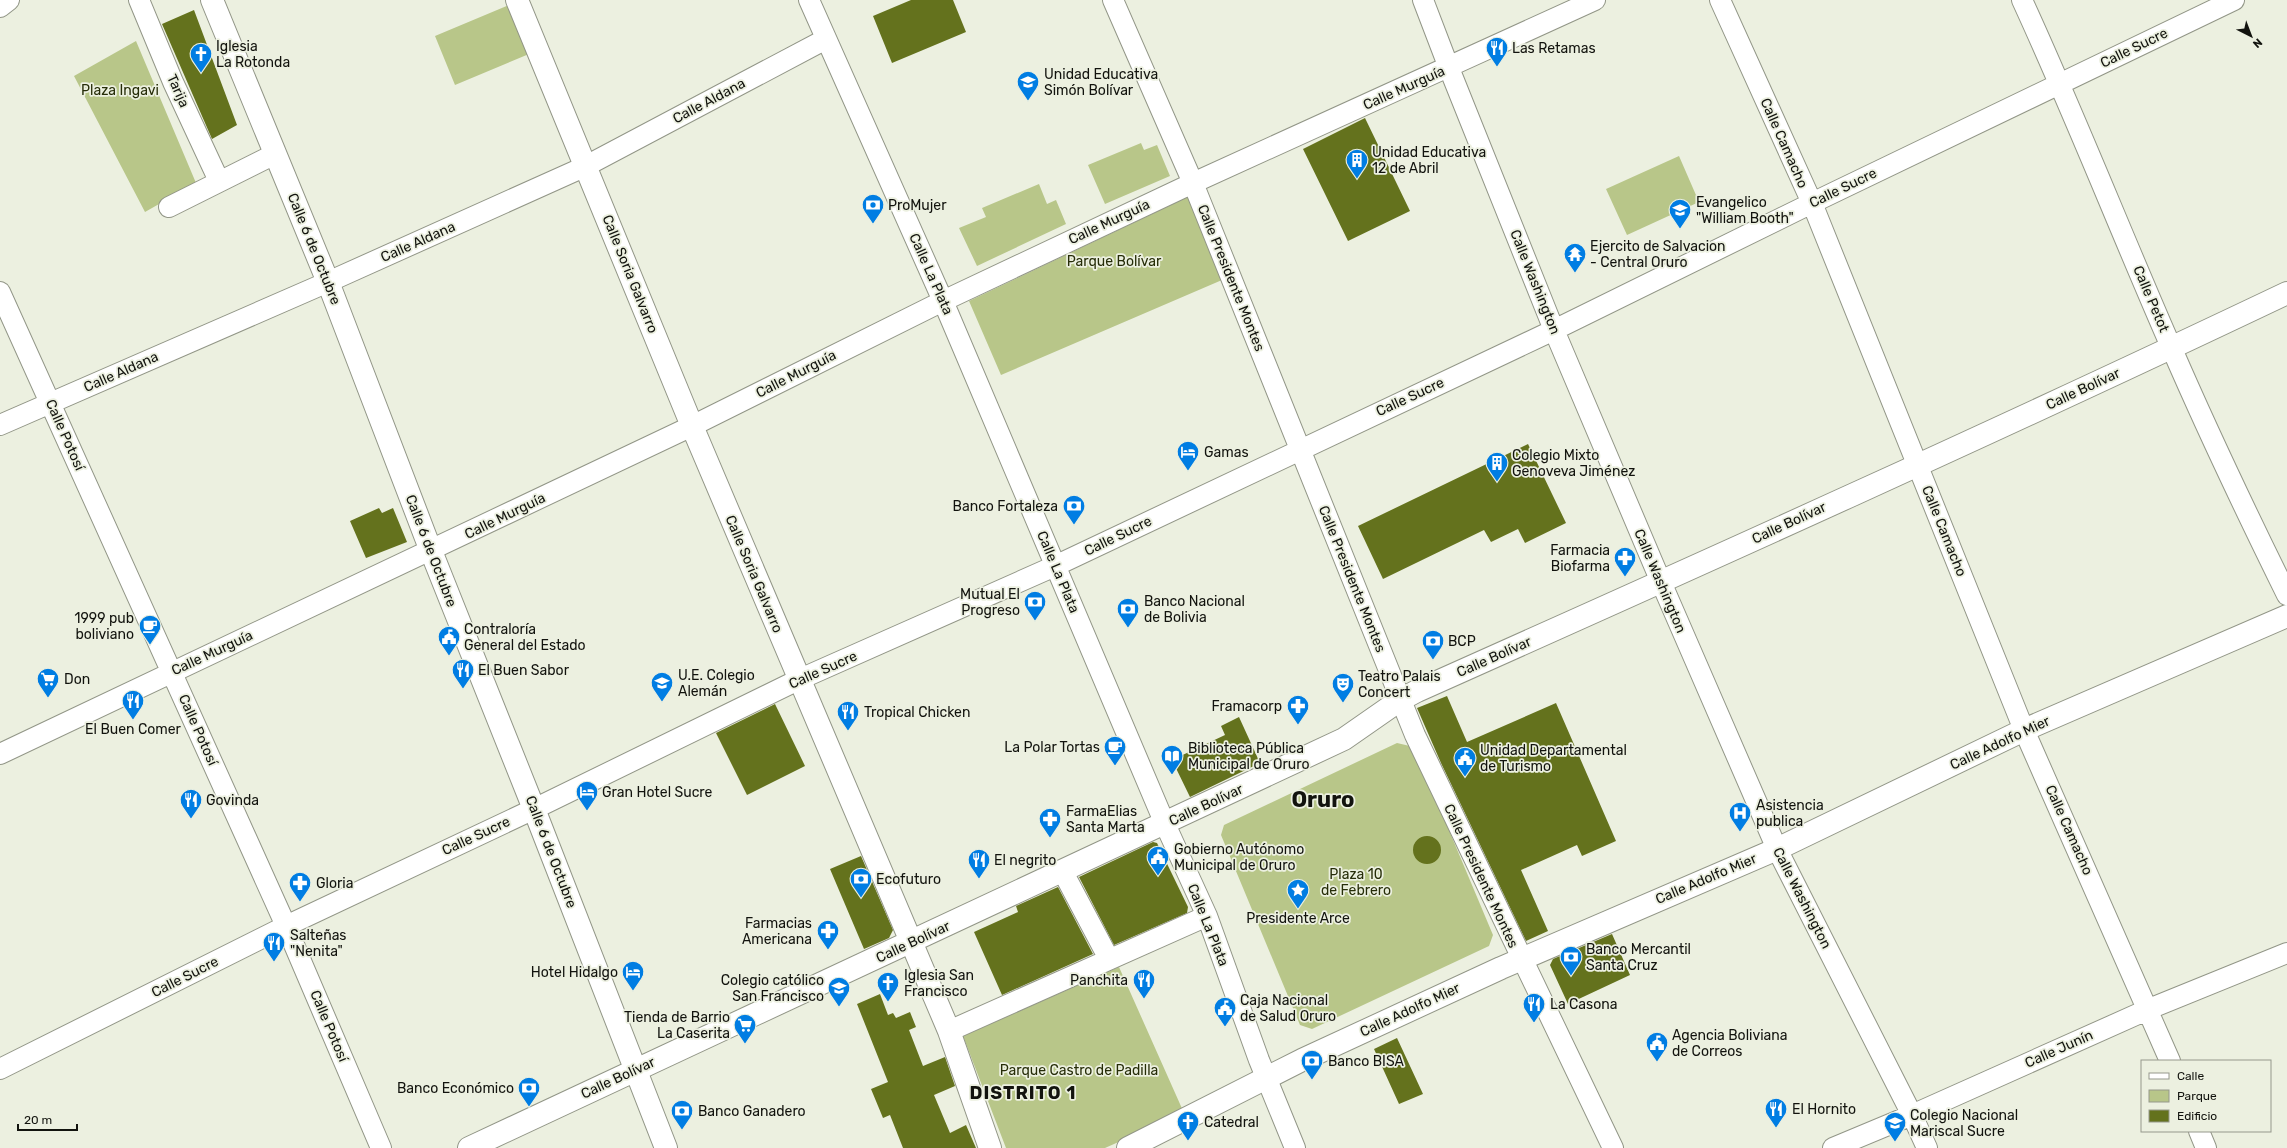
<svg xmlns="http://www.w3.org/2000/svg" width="2287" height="1148" viewBox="0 0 2287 1148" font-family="Rubik,sans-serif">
  <rect width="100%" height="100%" fill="#ecf0e0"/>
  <path fill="#b8c689" d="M509,5L529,54L455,85L435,36Z
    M136,41L196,183L145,212L74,76Z
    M1141,143L1144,150L1157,145L1170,176L1105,204L1088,165Z
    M1679,156L1699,202L1627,235L1606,189Z
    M1039,184L1047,204L1056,200L1066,224L977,266L959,228L986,217L982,208Z
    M1196,193L1229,277L1001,375L969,301Z
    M1397,743L1414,747L1493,935L1489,946L1312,1029L1300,1025L1221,835L1224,825Z
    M1119,967L1184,1113L1105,1148H1006L963,1036Z"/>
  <path fill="#64721d" d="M911,0H953L966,32L892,63L873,16Z
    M194,10L237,125L212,139L162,24Z
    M1365,118L1410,211L1348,241L1303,149Z
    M1528,444L1566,523L1525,543L1518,529L1491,542L1484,530L1383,579L1358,526Z
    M379,508L382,513L393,508L407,542L366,558L350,521Z
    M1447,696L1467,742L1556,703L1616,841L1582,856L1577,845L1521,870L1548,931L1526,941L1441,763L1417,708Z
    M775,704L805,766L747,795L716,733Z
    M1239,717L1260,763L1190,797L1172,760L1225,735L1221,726Z
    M1413 850a14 14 0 1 1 28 0a14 14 0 1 1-28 0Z
    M1153,842L1157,843L1188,907L1187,913L1114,945L1079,877Z
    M861,856L893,930L889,938L864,949L830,869Z
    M1058,887L1093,954L1002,995L974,932L1018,912L1016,906Z
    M1612,934L1630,975L1568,1004L1550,965L1553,959Z
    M880,994L888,1015L893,1013L896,1018L910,1012L916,1027L909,1030L923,1066L945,1057L955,1086L934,1095L950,1133L966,1125L976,1148H903L890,1115L883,1118L871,1089L888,1082L857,1004Z
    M1397,1038L1423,1094L1399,1104L1374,1049Z"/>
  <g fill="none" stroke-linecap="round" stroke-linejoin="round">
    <g stroke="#929687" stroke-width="22">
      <path id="street" d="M139,0L173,82L219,181
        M809,0L943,301L1165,824L1207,916L1259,1060L1295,1148
        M1113,0L1193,183L1415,735L1613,1148
        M1423,0L1449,68L1554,330L1661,582L1777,849L1912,1115L1927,1148
        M1720,0L1812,203L2024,730L2170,1061
        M2022,0C2075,115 2121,233 2172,349C2208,432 2247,514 2287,595
        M0,7L9,0
        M169,207L275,154
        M0,292L286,926L381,1148
        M0,425L328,282L584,167L826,39
        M0,754L692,426L943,301L1193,183L1595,0
        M1063,872L1109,959
        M949,1031L1207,916
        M0,1069L286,926L534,809L798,680L1055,566L1554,330L1812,203L2234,0
        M2199,1131L2206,1148
        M1833,1148L1912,1115L2149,1009L2287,953"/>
    </g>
    <g stroke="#929687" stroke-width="24">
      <path id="secondary" d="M212,0L328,282L431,551L534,809L666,1148
        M517,0L692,426L949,1031L990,1148
        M469,1148L1344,739L1400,700L1417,691C1708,561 1999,430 2287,293
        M1128,1148L1302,1060L1501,968L1777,849L2024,730L2287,616"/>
    </g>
    <use href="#street" stroke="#fff" stroke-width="20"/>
    <use href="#secondary" stroke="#fff" stroke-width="22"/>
  </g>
  <defs>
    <g id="restaurant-pin" transform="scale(1.15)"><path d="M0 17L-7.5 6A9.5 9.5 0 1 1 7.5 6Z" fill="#007de3" stroke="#ecf0e0"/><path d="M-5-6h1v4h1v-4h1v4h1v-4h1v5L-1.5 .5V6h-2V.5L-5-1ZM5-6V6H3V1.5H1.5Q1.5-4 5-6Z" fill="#fff"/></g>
    <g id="church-pin" transform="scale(1.15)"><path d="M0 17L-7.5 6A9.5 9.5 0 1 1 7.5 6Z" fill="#007de3" stroke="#ecf0e0"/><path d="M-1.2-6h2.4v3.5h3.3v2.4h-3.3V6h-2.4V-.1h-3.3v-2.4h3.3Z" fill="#fff"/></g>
    <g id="school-pin" transform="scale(1.15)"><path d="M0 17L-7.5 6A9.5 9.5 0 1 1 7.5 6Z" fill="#007de3" stroke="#ecf0e0"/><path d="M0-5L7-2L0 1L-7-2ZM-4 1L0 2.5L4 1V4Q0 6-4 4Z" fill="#fff"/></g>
    <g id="building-pin" transform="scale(1.15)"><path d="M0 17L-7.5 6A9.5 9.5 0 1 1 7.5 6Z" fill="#007de3" stroke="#ecf0e0"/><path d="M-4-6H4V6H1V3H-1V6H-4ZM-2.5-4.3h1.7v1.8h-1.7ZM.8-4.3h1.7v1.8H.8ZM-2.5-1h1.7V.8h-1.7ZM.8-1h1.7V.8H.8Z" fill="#fff"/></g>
    <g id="bank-pin" transform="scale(1.15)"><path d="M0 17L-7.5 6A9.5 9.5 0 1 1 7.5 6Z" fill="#007de3" stroke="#ecf0e0"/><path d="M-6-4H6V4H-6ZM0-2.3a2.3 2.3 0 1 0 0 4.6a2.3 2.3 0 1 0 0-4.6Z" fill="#fff"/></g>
    <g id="university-pin" transform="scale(1.15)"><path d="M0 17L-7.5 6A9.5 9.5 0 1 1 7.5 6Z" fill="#007de3" stroke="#ecf0e0"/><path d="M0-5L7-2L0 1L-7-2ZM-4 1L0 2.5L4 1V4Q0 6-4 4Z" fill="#fff"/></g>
    <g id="temple-pin" transform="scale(1.15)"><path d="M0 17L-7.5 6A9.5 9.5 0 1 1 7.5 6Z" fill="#007de3" stroke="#ecf0e0"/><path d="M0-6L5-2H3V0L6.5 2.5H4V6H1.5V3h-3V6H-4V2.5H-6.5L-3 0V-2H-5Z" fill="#fff"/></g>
    <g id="hotel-pin" transform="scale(1.15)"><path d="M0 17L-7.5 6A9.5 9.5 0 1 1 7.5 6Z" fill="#007de3" stroke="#ecf0e0"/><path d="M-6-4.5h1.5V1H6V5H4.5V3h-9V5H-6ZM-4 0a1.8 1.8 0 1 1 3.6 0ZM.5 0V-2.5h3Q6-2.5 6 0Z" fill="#fff"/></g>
    <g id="pharmacy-pin" transform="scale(1.15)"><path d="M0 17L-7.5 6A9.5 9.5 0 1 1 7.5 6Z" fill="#007de3" stroke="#ecf0e0"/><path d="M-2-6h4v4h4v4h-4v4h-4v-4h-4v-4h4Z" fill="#fff"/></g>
    <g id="cafe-pin" transform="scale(1.15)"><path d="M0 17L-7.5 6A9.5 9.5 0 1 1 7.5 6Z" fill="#007de3" stroke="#ecf0e0"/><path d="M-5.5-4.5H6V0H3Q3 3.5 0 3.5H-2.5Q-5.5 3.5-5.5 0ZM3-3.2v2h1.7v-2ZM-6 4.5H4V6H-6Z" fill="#fff"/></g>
    <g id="civic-pin" transform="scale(1.15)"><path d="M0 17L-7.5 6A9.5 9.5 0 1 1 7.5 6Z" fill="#007de3" stroke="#ecf0e0"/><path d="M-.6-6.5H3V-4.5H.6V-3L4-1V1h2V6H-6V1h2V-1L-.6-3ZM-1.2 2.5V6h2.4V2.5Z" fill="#fff"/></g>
    <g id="supermarket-pin" transform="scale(1.15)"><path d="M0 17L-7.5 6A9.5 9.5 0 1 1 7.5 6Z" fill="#007de3" stroke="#ecf0e0"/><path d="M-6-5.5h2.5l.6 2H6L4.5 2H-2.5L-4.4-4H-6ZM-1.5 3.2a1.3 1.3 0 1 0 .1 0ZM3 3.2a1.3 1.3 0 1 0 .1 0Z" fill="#fff"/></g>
    <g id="theatre-pin" transform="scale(1.15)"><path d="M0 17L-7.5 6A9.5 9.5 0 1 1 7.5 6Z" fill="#007de3" stroke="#ecf0e0"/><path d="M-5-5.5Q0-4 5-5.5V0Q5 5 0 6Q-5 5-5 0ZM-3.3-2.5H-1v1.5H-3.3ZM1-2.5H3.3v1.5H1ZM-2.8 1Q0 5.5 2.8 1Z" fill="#fff"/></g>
    <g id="library-pin" transform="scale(1.15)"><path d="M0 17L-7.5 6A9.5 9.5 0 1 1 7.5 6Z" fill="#007de3" stroke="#ecf0e0"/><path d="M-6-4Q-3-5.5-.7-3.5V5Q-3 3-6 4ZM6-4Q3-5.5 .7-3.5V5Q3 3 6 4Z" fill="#fff"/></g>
    <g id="hospital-pin" transform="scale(1.15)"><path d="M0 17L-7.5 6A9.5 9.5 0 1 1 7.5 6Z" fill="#007de3" stroke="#ecf0e0"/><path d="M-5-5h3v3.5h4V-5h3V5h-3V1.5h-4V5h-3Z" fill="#fff"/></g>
    <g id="sight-pin" transform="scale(1.15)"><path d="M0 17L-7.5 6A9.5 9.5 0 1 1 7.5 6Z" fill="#007de3" stroke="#ecf0e0"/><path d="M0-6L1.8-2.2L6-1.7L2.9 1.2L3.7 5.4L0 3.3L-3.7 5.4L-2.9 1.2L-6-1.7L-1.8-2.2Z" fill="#fff"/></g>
  </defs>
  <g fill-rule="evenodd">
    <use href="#restaurant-pin" x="1497" y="48"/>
    <use href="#church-pin" x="201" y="54"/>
    <use href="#school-pin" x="1028" y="82"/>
    <use href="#building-pin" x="1357" y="160"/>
    <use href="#bank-pin" x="873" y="205"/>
    <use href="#university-pin" x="1680" y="210"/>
    <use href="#temple-pin" x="1575" y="254"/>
    <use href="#hotel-pin" x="1188" y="452"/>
    <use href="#building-pin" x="1497" y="463"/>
    <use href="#bank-pin" x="1074" y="506"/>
    <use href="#pharmacy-pin" x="1625" y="558"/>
    <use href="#bank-pin" x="1035" y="602"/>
    <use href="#bank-pin" x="1128" y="609"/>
    <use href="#cafe-pin" x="150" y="626"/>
    <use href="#civic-pin" x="449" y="637"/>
    <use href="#bank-pin" x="1433" y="641"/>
    <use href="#restaurant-pin" x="463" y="670"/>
    <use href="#supermarket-pin" x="48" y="679"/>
    <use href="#school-pin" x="662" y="683"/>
    <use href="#theatre-pin" x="1343" y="684"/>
    <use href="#restaurant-pin" x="133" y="701"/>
    <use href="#pharmacy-pin" x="1298" y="706"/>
    <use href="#restaurant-pin" x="848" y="712"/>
    <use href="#cafe-pin" x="1115" y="747"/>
    <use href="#library-pin" x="1172" y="756"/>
    <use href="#civic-pin" x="1465" y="758"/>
    <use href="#hotel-pin" x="587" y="792"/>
    <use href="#restaurant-pin" x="191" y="800"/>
    <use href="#hospital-pin" x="1740" y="813"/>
    <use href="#pharmacy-pin" x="1050" y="819"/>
    <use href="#civic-pin" x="1158" y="857"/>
    <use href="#restaurant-pin" x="979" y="860"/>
    <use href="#bank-pin" x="861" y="879"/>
    <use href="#pharmacy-pin" x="300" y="883"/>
    <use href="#sight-pin" x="1298" y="890"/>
    <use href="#pharmacy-pin" x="828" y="931"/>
    <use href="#restaurant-pin" x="274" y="943"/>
    <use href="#bank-pin" x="1571" y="957"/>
    <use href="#hotel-pin" x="633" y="972"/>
    <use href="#restaurant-pin" x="1144" y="980"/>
    <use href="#church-pin" x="888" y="983"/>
    <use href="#school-pin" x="839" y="988"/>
    <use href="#restaurant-pin" x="1534" y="1004"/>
    <use href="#civic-pin" x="1225" y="1008"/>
    <use href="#supermarket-pin" x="745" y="1025"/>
    <use href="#civic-pin" x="1657" y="1043"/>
    <use href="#bank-pin" x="1312" y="1061"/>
    <use href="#bank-pin" x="529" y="1088"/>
    <use href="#restaurant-pin" x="1776" y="1109"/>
    <use href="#bank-pin" x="682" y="1111"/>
    <use href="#church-pin" x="1188" y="1122"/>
    <use href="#school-pin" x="1895" y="1123"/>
  </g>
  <g text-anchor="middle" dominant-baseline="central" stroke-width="3.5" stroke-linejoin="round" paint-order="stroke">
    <g font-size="14" fill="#12130e" stroke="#ecf0e0" text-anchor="start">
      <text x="216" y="46">Iglesia<tspan x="216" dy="16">La Rotonda</tspan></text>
      <text x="1512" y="48">Las Retamas</text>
      <text x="1044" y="74">Unidad Educativa<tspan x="1044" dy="16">Simón Bolívar</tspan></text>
      <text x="1372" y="152">Unidad Educativa<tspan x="1372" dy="16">12 de Abril</tspan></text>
      <text x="1696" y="202">Evangelico<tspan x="1696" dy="16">"William Booth"</tspan></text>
      <text x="888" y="205">ProMujer</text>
      <text x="1590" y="246">Ejercito de Salvacion<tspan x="1590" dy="16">- Central Oruro</tspan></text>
      <text x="1204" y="452">Gamas</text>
      <text x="1512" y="455">Colegio Mixto<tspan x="1512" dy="16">Genoveva Jiménez</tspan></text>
      <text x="1058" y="506" text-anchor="end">Banco Fortaleza</text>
      <text x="1610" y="550" text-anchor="end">Farmacia<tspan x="1610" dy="16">Biofarma</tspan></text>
      <text x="1020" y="594" text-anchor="end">Mutual El<tspan x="1020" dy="16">Progreso</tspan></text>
      <text x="1144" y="601">Banco Nacional<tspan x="1144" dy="16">de Bolivia</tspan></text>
      <text x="134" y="618" text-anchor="end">1999 pub<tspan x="134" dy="16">boliviano</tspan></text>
      <text x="464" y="629">Contraloría<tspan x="464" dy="16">General del Estado</tspan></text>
      <text x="1448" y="641">BCP</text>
      <text x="478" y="670">El Buen Sabor</text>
      <text x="678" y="675">U.E. Colegio<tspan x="678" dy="16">Alemán</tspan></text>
      <text x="1358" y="676">Teatro Palais<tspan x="1358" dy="16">Concert</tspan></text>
      <text x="64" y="679">Don</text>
      <text x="1282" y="706" text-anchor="end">Framacorp</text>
      <text x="864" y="712">Tropical Chicken</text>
      <text x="133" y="729" text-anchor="middle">El Buen Comer</text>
      <text x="1100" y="747" text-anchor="end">La Polar Tortas</text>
      <text x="1188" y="748">Biblioteca Pública<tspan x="1188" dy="16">Municipal de Oruro</tspan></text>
      <text x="1480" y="750">Unidad Departamental<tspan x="1480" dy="16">de Turismo</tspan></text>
      <text x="602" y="792">Gran Hotel Sucre</text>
      <text x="206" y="800">Govinda</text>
      <text x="1756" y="805">Asistencia<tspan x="1756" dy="16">publica</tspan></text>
      <text x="1066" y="811">FarmaElias<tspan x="1066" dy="16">Santa Marta</tspan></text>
      <text x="1174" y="849">Gobierno Autónomo<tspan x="1174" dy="16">Municipal de Oruro</tspan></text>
      <text x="994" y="860">El negrito</text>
      <text x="876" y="879">Ecofuturo</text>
      <text x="316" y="883">Gloria</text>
      <text x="1298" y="918" text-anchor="middle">Presidente Arce</text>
      <text x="812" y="923" text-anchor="end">Farmacias<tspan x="812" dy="16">Americana</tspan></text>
      <text x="290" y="935">Salteñas<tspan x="290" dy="16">"Nenita"</tspan></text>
      <text x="1586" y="949">Banco Mercantil<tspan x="1586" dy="16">Santa Cruz</tspan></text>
      <text x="618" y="972" text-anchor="end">Hotel Hidalgo</text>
      <text x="904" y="975">Iglesia San<tspan x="904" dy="16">Francisco</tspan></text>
      <text x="824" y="980" text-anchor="end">Colegio católico<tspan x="824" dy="16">San Francisco</tspan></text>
      <text x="1128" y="980" text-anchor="end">Panchita</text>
      <text x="1240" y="1000">Caja Nacional<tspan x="1240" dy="16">de Salud Oruro</tspan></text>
      <text x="1550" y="1004">La Casona</text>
      <text x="730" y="1017" text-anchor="end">Tienda de Barrio<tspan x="730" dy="16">La Caserita</tspan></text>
      <text x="1672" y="1035">Agencia Boliviana<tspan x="1672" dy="16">de Correos</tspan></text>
      <text x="1328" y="1061">Banco BISA</text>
      <text x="514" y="1088" text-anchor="end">Banco Económico</text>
      <text x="1792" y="1109">El Hornito</text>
      <text x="698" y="1111">Banco Ganadero</text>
      <text x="1910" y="1115">Colegio Nacional<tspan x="1910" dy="16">Mariscal Sucre</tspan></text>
      <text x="1204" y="1122">Catedral</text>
    </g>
    <g font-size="14" fill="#12130e" stroke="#ecf0e0">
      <text transform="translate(2134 48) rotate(-26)">Calle Sucre</text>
      <text transform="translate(1404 88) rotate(-24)">Calle Murguía</text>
      <text transform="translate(178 91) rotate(66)">Tarija</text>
      <text transform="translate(709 101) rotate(-28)">Calle Aldana</text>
      <text transform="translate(1784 143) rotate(66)">Calle Camacho</text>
      <text transform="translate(1843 188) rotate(-26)">Calle Sucre</text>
      <text transform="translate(1109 222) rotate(-25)">Calle Murguía</text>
      <text transform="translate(418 242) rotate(-24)">Calle Aldana</text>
      <text transform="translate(314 249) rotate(68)">Calle 6 de Octubre</text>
      <text transform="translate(630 274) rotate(68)">Calle Soria Galvarro</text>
      <text transform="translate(931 274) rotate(66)">Calle La Plata</text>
      <text transform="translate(1231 278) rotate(68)">Calle Presidente Montes</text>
      <text transform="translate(1535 282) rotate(68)">Calle Washington</text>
      <text transform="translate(2151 299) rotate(67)">Calle Petot</text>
      <text transform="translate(121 372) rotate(-24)">Calle Aldana</text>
      <text transform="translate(796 374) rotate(-27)">Calle Murguía</text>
      <text transform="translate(2083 389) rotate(-25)">Calle Bolívar</text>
      <text transform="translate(1410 397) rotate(-25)">Calle Sucre</text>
      <text transform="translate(65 435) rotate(66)">Calle Potosí</text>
      <text transform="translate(505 516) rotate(-26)">Calle Murguía</text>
      <text transform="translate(1789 523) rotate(-25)">Calle Bolívar</text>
      <text transform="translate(1944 531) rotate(68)">Calle Camacho</text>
      <text transform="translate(1118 536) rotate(-26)">Calle Sucre</text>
      <text transform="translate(431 551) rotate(69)">Calle 6 de Octubre</text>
      <text transform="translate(1058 572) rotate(67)">Calle La Plata</text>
      <text transform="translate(754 574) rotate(67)">Calle Soria Galvarro</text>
      <text transform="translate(1352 579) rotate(68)">Calle Presidente Montes</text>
      <text transform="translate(1660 581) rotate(67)">Calle Washington</text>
      <text transform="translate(212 653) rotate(-25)">Calle Murguía</text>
      <text transform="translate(1494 657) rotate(-24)">Calle Bolívar</text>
      <text transform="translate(823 670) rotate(-24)">Calle Sucre</text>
      <text transform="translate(198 730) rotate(66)">Calle Potosí</text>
      <text transform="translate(2000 743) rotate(-25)">Calle Adolfo Mier</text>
      <text transform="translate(1206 805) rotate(-25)">Calle Bolívar</text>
      <text transform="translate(2069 830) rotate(66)">Calle Camacho</text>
      <text transform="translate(476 836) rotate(-25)">Calle Sucre</text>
      <text transform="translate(551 852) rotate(69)">Calle 6 de Octubre</text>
      <text transform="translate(1481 876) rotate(65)">Calle Presidente Montes</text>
      <text transform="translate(1706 879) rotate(-23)">Calle Adolfo Mier</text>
      <text transform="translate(1802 898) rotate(63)">Calle Washington</text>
      <text transform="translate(1208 925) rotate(68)">Calle La Plata</text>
      <text transform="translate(913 942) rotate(-25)">Calle Bolívar</text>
      <text transform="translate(185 977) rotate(-27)">Calle Sucre</text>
      <text transform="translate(1410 1010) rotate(-25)">Calle Adolfo Mier</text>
      <text transform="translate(329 1026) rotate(67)">Calle Potosí</text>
      <text transform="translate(2059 1049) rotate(-24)">Calle Junín</text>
      <text transform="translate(618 1078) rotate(-25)">Calle Bolívar</text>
    </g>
    <g font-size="14" fill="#262d08" stroke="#ecf0e0">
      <text x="120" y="90">Plaza Ingavi</text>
      <text x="1114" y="261">Parque Bolívar</text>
      <text x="1356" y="874">Plaza 10<tspan x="1356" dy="16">de Febrero</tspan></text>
      <text x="1079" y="1070">Parque Castro de Padilla</text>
    </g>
    <g font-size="18" font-weight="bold" letter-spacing="1" fill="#12130e" stroke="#ecf0e0">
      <text x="1023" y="1093">DISTRITO 1</text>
    </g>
    <g font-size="22" font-weight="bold" fill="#12130e" stroke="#ecf0e0">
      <text x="1323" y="799">Oruro</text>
    </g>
  </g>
  <rect x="2141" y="1060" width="130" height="72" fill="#ecf0e0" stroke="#95988c"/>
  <rect x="2149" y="1073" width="20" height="6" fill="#ffffff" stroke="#95988c"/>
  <text x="2177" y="1080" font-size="12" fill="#12130e">Calle</text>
  <rect x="2149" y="1090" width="20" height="12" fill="#b8c689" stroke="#95988c"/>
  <text x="2177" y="1100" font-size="12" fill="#12130e">Parque</text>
  <rect x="2149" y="1110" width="20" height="12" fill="#64721d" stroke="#95988c"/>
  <text x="2177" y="1120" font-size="12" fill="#12130e">Edificio</text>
  <g transform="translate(2251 36) rotate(138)" stroke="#ecf0e0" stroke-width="3" paint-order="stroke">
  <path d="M0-3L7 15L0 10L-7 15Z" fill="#12130e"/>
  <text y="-6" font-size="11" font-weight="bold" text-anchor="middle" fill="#12130e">N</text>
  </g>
  <path d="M18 1124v6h59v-6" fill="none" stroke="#12130e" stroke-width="2"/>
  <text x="24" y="1124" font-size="12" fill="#12130e" stroke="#ecf0e0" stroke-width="3" paint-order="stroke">20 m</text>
</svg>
